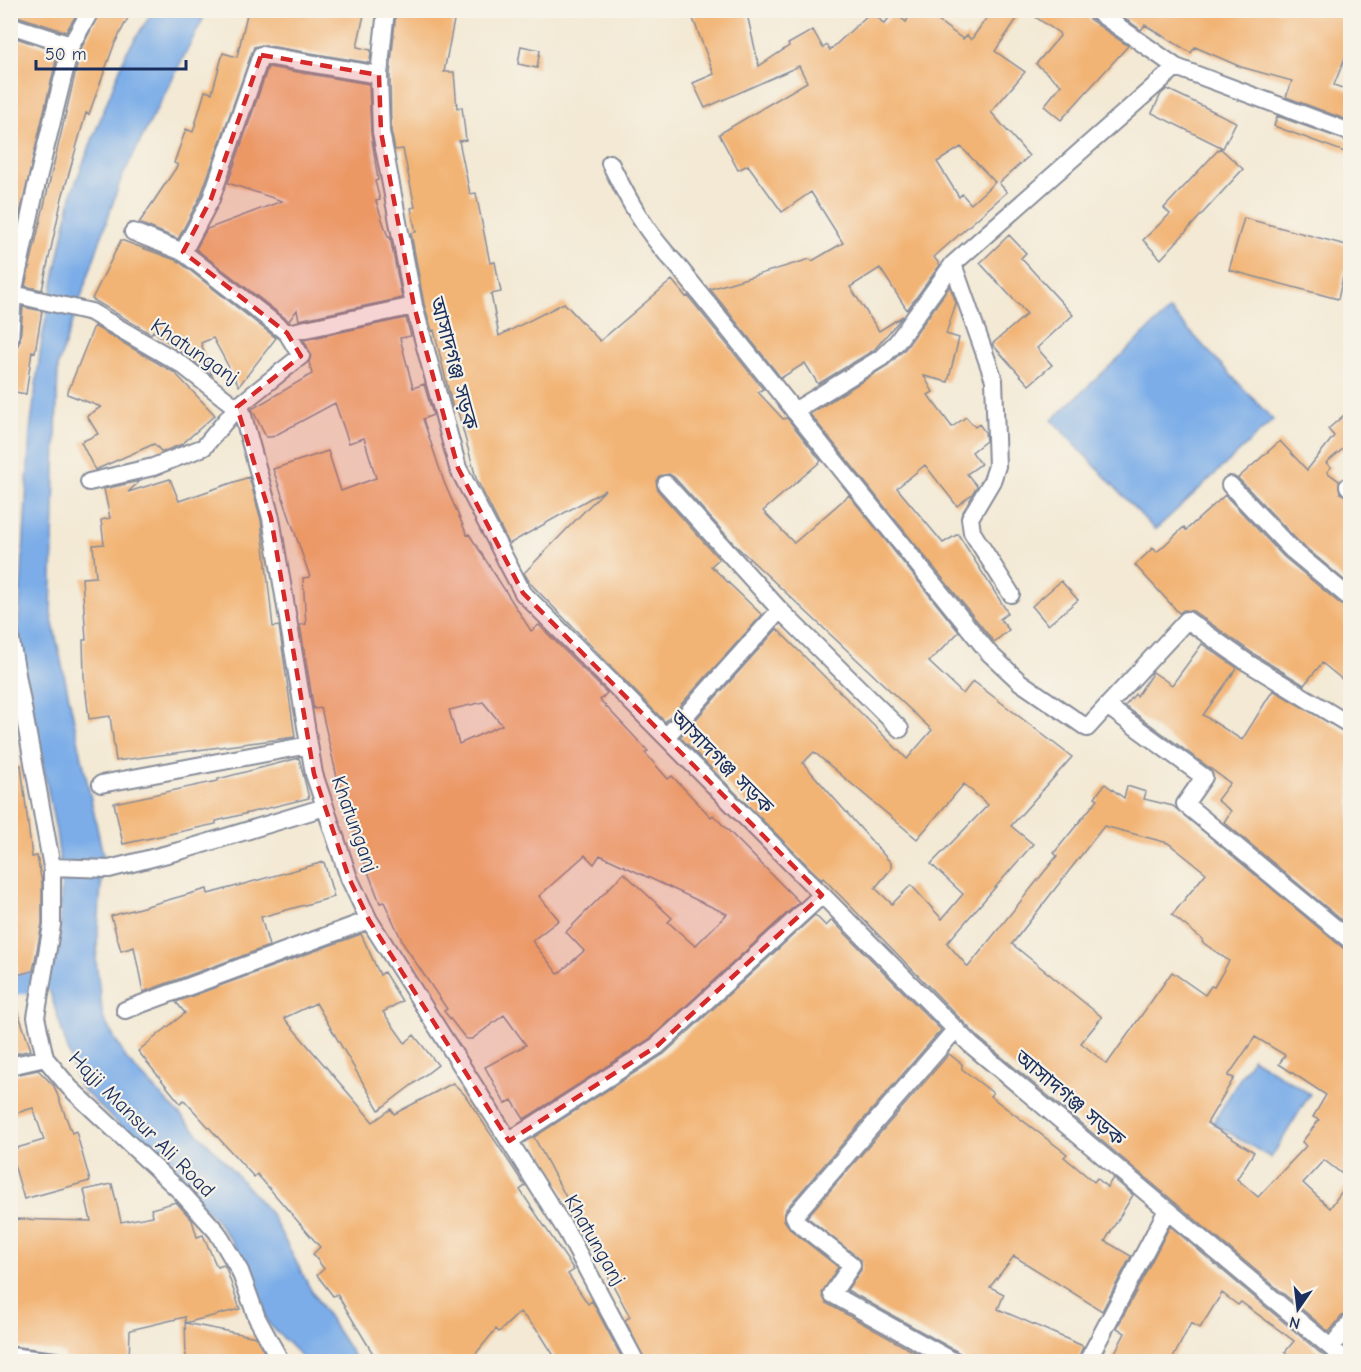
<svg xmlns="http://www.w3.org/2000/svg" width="1361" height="1372" viewBox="0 0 1361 1372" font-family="'Comic Neue','Noto Sans Bengali',sans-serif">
  <rect width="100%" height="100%" fill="#f7f3e8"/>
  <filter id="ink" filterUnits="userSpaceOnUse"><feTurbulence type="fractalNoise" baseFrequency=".0167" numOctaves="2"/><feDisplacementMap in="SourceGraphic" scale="12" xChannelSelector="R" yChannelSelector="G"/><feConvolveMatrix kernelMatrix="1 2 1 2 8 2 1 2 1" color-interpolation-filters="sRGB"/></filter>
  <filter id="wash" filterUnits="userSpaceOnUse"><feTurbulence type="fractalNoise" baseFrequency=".008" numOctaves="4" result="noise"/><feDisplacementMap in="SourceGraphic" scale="24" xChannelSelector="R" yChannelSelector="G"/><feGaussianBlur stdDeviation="1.35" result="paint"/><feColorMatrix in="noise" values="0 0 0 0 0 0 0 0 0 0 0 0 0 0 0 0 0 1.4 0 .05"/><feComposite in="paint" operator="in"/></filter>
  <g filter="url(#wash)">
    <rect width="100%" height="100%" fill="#f3e9d4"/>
    <path fill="#7cade8" stroke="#4c6ea3" stroke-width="1.5" d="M153,11H207L121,179L58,365L51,614L103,855L96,961L103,1018L127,1060L219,1155L271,1214L311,1290L357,1361H306L268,1323L240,1253L213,1216L79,1086L46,979L58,955L62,878L56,831L18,641L30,432L42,338L72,192L126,53Z
      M1170,310L1273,420L1155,530L1052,420Z
      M1252,1058L1310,1094L1271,1158L1213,1123Z"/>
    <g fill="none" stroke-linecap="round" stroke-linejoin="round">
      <path stroke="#7cade8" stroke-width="21" d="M10,985L62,978"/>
    </g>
    <g id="blocks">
      <path fill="#f2b475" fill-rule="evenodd" d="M17,10H79L66,32L14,15Z
        M101,10H132L114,45L89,114L86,113L62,198L42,290L25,286L81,49Z
        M248,10H365L357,47L371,50L370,63L263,45L254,47L201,195L178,239L139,223L178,165L174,163L186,129L193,132L205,91L212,93L223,53L237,57Z
        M396,10H456L444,72H454L457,108L462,107L466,140L459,141L470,194L476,193L490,263L495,262L501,292L491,294L499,336L564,303L600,341L672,280L686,297L688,296L763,389L758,392L783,419L787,418L821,461L763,511L794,543L849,495L959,632L929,662L963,694L973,681L1072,757L1011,826L1033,844L947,943L968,967L1057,856L1054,853L1098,799L1095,797L1105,784L1124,798L1127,786L1146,792L1144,799L1173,806L1343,948L1350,950V1313L1342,1316L1329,1332L978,1037L823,878L822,880L680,737L777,629L907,759L932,730L735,545L674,477L669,474L659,476L656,481L658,491L719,559L711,566L762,615L665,722L530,583L524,573L605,490L509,544L476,478L457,408L453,409L434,330L432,331L424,304L411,233L416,232L411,208L415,207L403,149L395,150L391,131L390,75ZM814,752L917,839L964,784L988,805L931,864L963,894L942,919L911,885L892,904L875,888L891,869V863L803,763ZM1104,826L1168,843L1206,873L1172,915L1203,940L1202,942L1229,961L1214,987L1211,986L1205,995L1172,972L1107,1064L1081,1043L1102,1017L1012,944ZM1255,1037L1285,1055L1279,1064L1326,1095L1313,1117L1319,1120L1302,1142L1306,1146L1258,1197L1237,1179L1254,1152L1207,1123L1234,1078L1228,1076ZM1324,1160L1350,1180L1330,1208L1303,1183Z
        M713,10H746L759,66L789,46L788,44L813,30L823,48L827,45L830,50L872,11L884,24L894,12L906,22L913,10H923L963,39L967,35L971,40L992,10H1023L995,51L1025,72L991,112L1029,156L999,183L1007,192L934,257L940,265L907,310L880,268L850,287L879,331L903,316L874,350L818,384L805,363L781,378L710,289L810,259L812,261L843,243L811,192L782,212L748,165L738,170L719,134L807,82L799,66L705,108L693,83L714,74L692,16ZM961,147L995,182L971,204L962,194L959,197L937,162Z
        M1025,10H1085L1089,19L1128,46L1061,120L1044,106L1061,85L1036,64L1060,36L1059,33Z
        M1114,10H1350V45L1334,85L1350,91V121L1286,97L1292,81L1241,67L1195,47L1191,53L1145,25L1141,30Z
        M10,36L58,52L10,256Z
        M521,46L540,50L537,68L518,64Z
        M268,67L369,84L371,133L378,180L375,181L380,200L376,201L388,237H390L402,298L299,320L297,310L289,321L196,249L207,229L282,201L228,183Z
        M1167,89L1236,122L1223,148L1152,113L1161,94Z
        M1277,116L1350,142V154L1274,126Z
        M1220,148L1243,169L1161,259L1143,240L1170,214L1164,208Z
        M1244,218L1350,246L1338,299L1229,270Z
        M1009,235L1026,253L1021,258L1073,315L1037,348L1052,365L1029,385L992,344L1027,314L980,263Z
        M121,240L178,261L276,338L239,386L213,338L201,343L212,375L153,331L151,334L92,299Z
        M950,286L956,303L946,334L959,338L948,382L924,376L933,392L928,395L952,427L966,417L975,427L979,424L985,432L986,441L972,452L981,464L967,474L977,486L972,494L957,506L925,465L897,488L943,543L958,534L1008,613L1000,619L1009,630L994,642L810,414L888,365L906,348Z
        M23,307L42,311L35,352L32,351L26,394L10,391L14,350L20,341Z
        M406,318L411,336L400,338L413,388L424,384L433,415L423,419L444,482L467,535L469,534L531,631L539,625L607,693L600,700L648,751L645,753L668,779L672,776L711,817L713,815L799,902L651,1038L524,1119L512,1100L505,1104L485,1067L526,1045L504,1015L472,1039H466L444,1011L447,1009L404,945L384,902L380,903L362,856L342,786H339L321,708L314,709L300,625L306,624L303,578L310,577L273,469L328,451L341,491L376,478L364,438L349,443L335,403L272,437H266L252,409L312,374L309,362L311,355L304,340ZM483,702L502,725L459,744L449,710ZM585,855L594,864L600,855L727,914L695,946L668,922L672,918L624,873L566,932L584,951L558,974L532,941L559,920L539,896Z
        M94,326L175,373L215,415L182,444L162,452L154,444L95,470L81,442L98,434L87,416L101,407L67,394Z
        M1350,410V456L1344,448L1326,463L1331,467L1327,472L1339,481L1340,493L1350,498V585L1298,541L1238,478L1280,441L1307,470L1334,436L1328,429Z
        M249,477L261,520L273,627L279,626L295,737L116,761L110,716L89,719L84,676L83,640H86L82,578L96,577L93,545L104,544L101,520L110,518L104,489L140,481L128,492L170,479L179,501Z
        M1225,495L1284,557L1343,606L1350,608V671L1343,680L1322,663L1304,685L1254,654L1193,611L1184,610L1179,613L1135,565L1153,548L1157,552L1184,527L1186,530Z
        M1061,581L1078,600L1048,625L1032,606Z
        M1202,644L1237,668L1203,715L1242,740L1273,690L1350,735V927L1224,822L1231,811L1217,800L1230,783L1125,706L1135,694L1137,696L1153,672L1172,685Z
        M299,758L309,798L216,821V824L123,844L114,803L218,781V779Z
        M21,765L32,857L37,856L42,883V924L33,971L17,975V965H10V766Z
        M324,862L334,897L261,917L269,946L143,992L134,947L121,951L111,916L207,889L208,894Z
        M815,915L826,926L832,920L941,1030L786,1209L784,1220L791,1230L838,1267L822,1293L826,1303L932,1362H646L625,1320L630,1317L534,1137L664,1054Z
        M361,934L380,975L384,972L402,1001L383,1012L405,1043L414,1035L438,1065L379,1110L316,1003L284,1018L373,1122L391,1109L394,1114L453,1083L465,1095L525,1186L520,1190L574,1270L568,1274L588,1304L592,1301L624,1362H558L539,1332L520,1312L499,1332L496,1329L469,1362H378L337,1294L333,1296L317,1275L324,1269L313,1254L320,1247L257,1174L254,1177L184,1100L180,1103L138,1051L185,1013L176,1002Z
        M10,998H13L31,1050L10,1055Z
        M949,1054L962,1064V1069L993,1093L990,1096L1067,1154L1064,1157L1094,1182L1097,1178L1107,1187L1113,1178L1133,1195L1105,1241L1131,1256L1102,1311L1014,1256L990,1287L1004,1294L998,1309L1083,1346L1077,1362H965L960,1353L847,1290L861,1270V1260L807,1217Z
        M38,1070L54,1086L72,1133L76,1131L90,1181L24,1199L10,1150L44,1140L33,1108L10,1115V1076Z
        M112,1184L121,1222L153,1216L151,1209L176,1202L192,1220L197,1237L203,1235L217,1267L224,1265L226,1268L240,1309L185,1323L256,1337L269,1362H186L185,1317L130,1330L129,1362H67L64,1354L59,1352L10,1346V1219L91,1221L84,1190Z
        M1170,1226L1331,1362H1296L1285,1352L1294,1341L1241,1302L1238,1305L1222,1293L1200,1328L1191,1323L1171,1362H1110L1125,1333L1117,1328Z"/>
    </g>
  </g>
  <g filter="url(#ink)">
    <use href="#blocks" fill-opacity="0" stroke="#878c99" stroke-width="1.5"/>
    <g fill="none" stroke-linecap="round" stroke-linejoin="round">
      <g stroke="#878c99" stroke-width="20">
        <path id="street" d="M386,10L379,75L381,132L414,306L458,468L523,593L971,1045L1348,1362
          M1095,10L1176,67L1350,132
          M10,25L71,45
          M610,163C630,203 646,233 677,265L989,653L1020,682L1087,728L1107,706L1204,777L1185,804L1350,940
          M183,252L211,199L261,55L379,75
          M953,264L994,380L997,466L992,481L970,518L972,532L1011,594
          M10,294H13L38,178L71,45L91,10
          M287,333L414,306
          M10,340L13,294L91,312L181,364L242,412L271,518L314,774L349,878L369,920L567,1232L636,1362
          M794,411L881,358L897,342L953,264L1176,67
          M89,482L153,467L204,447L237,407L301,356L287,333L183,252L133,232
          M666,484L780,610L900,729
          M1230,485L1291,549L1350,598
          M1348,486L1350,488
          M10,636L52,867V925L36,1017L45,1058L70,1088L181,1192L217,1232L240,1271L257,1318L281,1362
          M1107,706L1187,620L1248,663L1350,725
          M666,737L780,610
          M101,784L309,745
          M52,867L109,869L183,850L325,807
          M125,1010L369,920
          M10,1066L45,1058
          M509,1141L657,1046L822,895
          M1331,1347L1350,1323
          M10,1356L57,1362
          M955,1362L832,1294L852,1265L797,1222L794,1216L956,1029
          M1087,1362L1167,1210"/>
      </g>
      <use href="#street" stroke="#fff" stroke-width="16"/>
    </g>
  </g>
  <path fill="#d62828" fill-opacity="0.2" stroke="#d62828" stroke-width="4.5" stroke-dasharray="12 8" stroke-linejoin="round" d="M261,55L379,75L381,132L414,306L458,468L523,593L822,895L657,1046L509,1141L369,920L349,878L314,774L271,518L237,407L301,356L287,333L183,252L211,199Z"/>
  <g text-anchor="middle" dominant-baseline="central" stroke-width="4.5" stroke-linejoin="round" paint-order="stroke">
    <g font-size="21" fill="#1b2f5e" stroke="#f7f3e8">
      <text transform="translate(195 351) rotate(34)">Khatunganj</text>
      <text transform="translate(454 363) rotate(75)">আসাদগঞ্জ সড়ক</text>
      <text transform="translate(722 762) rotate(45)">আসাদগঞ্জ সড়ক</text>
      <text transform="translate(355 824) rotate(70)">Khatunganj</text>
      <text transform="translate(1070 1098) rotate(40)">আসাদগঞ্জ সড়ক</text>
      <text transform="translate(142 1124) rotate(45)">Hajji Mansur Ali Road</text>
      <text transform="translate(595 1240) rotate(60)">Khatunganj</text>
    </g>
  </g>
  <rect width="1361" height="1372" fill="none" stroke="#f7f3e8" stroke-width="36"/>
  <g transform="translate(1298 1309) rotate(194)" stroke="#f7f3e8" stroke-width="4.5" paint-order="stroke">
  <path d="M0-4.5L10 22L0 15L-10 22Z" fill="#1b2f5e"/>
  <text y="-9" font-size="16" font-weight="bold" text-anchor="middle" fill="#1b2f5e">N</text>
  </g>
  <path d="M36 60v9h150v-9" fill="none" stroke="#1b2f5e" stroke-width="3"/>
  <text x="45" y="60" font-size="18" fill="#1b2f5e" stroke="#f7f3e8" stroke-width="4.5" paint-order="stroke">50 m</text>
</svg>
